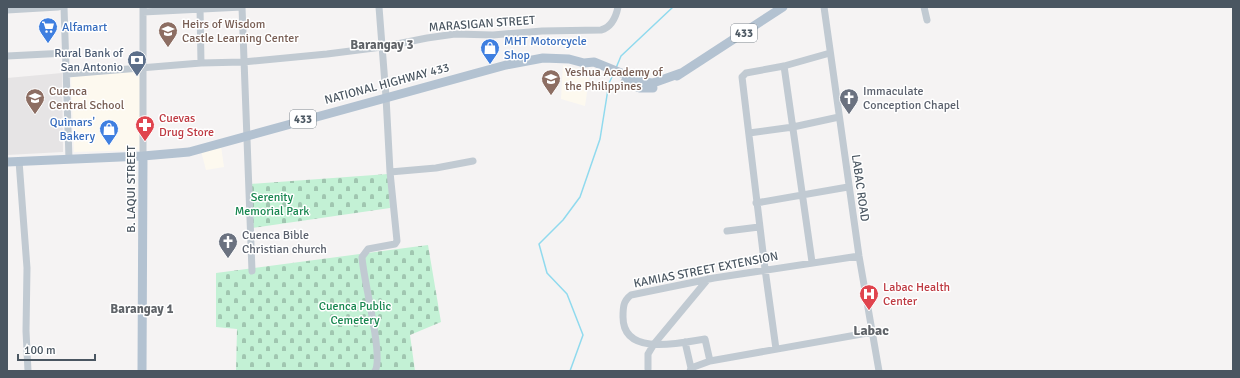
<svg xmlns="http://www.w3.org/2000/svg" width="1240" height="378" viewBox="0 0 1240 378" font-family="Signika,sans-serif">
  <defs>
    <pattern id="cemetery-stones" width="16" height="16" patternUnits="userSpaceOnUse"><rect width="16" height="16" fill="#c3f1d5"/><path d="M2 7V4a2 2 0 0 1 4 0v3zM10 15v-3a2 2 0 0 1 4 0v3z" fill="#a0c6b0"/></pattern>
  </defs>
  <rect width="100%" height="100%" fill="#f5f3f3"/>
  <path fill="#fdf9ef" d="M563,65L590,72L585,106L561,99Z
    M142,70L141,150L74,152L71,77Z
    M221,146L224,167L206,170L201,151Z"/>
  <path fill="#e6e4e5" d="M62,73L63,152L7,155V78Z"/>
  <path fill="url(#cemetery-stones)" d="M388,174L390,208L252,228L250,184Z
    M428,245L441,322L410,335L415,371H236L237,329L216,327V273Z"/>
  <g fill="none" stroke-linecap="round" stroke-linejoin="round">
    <path stroke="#90daee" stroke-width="1.5" d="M616,68L621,56L673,7
      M570,371L583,335L567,294L547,273L539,244L563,220L580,197L600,139L609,83L614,73"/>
    <path stroke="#c1cad2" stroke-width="7" d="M64,7L69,159
      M200,7L201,63
      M824,7L859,256L879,371
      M924,7L927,20
      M7,10L58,7
      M143,12L242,7L252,271
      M7,56L67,53
      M784,66L812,262
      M67,74L201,63L243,62L327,54L382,47L427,38L455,34L493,35L542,31L601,30C612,27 616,17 618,7
      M749,133L793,127L839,117
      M143,156V7
      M19,161L27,268L26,331L28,371
      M390,172L436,168L473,161
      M756,203L848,187
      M727,231L759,227
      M685,342L691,368
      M776,349L765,269L742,77L746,73L784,66L830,53
      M710,361L705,339C680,343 623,357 623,317C623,308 623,301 631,295L714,278L859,256
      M648,369V354L654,344L708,279
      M375,371C384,357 363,279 362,257L368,249L395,244L397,241L390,172L386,97L379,7
      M690,371L691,368L710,361L873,332"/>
    <path stroke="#b3c2d1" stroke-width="9" d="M677,76L783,7
      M625,82L640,88H653
      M7,162L143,156L189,152L506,65L543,58L569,59L584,63L594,62L643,82L653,83L681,73
      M142,371L143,156"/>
  </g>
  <defs>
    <g id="supermarket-pin" transform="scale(1)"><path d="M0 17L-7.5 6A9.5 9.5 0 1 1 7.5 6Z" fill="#3f7fe0" stroke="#fff"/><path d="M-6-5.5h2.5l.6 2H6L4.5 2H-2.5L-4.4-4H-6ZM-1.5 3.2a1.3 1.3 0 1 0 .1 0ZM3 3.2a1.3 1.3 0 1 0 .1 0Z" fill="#fff"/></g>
    <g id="school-pin" transform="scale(1)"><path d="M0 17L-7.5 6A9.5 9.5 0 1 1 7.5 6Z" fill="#8d6e63" stroke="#fff"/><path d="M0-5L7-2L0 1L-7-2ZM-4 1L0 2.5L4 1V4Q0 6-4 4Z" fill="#fff"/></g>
    <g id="shop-pin" transform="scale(1)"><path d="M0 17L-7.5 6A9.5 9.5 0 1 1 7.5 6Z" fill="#3f7fe0" stroke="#fff"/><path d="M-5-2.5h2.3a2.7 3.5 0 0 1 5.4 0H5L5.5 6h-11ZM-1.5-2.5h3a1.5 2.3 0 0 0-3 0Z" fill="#fff"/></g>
    <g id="bank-pin" transform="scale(1)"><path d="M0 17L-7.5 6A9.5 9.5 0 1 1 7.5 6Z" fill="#5c6f8a" stroke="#fff"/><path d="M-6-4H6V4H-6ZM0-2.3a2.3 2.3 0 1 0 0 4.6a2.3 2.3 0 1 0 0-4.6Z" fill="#fff"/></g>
    <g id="church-pin" transform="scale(1)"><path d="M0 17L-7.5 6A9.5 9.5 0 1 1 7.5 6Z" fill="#6b7280" stroke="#fff"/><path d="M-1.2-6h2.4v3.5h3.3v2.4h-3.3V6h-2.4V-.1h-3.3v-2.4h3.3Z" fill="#fff"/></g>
    <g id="pharmacy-pin" transform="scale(1)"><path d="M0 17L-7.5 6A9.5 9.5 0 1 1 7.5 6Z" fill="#e0444e" stroke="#fff"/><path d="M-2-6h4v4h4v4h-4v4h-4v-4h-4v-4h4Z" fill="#fff"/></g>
    <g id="hospital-pin" transform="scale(1)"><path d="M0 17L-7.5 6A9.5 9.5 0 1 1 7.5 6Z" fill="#e0444e" stroke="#fff"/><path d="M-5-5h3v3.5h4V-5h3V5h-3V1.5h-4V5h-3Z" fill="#fff"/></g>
  </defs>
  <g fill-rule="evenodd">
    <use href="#supermarket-pin" x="48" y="27"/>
    <use href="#school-pin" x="168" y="31"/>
    <use href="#shop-pin" x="490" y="48"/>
    <use href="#bank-pin" x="137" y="60"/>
    <use href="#school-pin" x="551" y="79"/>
    <use href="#school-pin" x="35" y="98"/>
    <use href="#church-pin" x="849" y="98"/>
    <use href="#pharmacy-pin" x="145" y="125"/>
    <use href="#shop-pin" x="109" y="129"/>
    <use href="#church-pin" x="228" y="242"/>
    <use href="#hospital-pin" x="869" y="294"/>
  </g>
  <g text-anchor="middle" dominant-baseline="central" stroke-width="3" stroke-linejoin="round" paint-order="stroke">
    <g fill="#fff" stroke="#808990" stroke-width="1">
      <rect x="731" y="24" width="26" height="18" rx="3"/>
      <rect x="290" y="110" width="26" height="18" rx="3"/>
    </g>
    <g font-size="11" font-weight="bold" fill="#4a5661">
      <text x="744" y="33">433</text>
      <text x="303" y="119">433</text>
    </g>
    <g font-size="12" fill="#785e54" stroke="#fff" text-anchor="start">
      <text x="182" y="24">Heirs of Wisdom<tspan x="182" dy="14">Castle Learning Center</tspan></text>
      <text x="565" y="72">Yeshua Academy of<tspan x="565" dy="14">the Philippines</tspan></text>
      <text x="49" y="91">Cuenca<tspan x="49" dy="14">Central School</tspan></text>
    </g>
    <g font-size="12" fill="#4a5661" stroke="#fff">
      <text transform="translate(482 24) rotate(-4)">MARASIGAN STREET</text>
      <text transform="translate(387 84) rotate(-15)">NATIONAL HIGHWAY 433</text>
      <text transform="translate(860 188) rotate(82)">LABAC ROAD</text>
      <text transform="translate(131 189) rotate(-90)">B. LAQUI STREET</text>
      <text transform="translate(706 270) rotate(-11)">KAMIAS STREET EXTENSION</text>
    </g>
    <g font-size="12" fill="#366cbe" stroke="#fff" text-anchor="start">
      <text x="62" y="27">Alfamart</text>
      <text x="504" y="41">MHT Motorcycle<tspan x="504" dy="14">Shop</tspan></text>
      <text x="95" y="122" text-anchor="end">Quimars'<tspan x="95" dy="14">Bakery</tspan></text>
    </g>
    <g font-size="12" fill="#4e5e75" stroke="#fff" text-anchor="end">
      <text x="123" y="53">Rural Bank of<tspan x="123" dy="14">San Antonio</tspan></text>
    </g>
    <g font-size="12" fill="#5b616d" stroke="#fff" text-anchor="start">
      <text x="863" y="91">Immaculate<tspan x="863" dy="14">Conception Chapel</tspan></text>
      <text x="242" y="235">Cuenca Bible<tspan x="242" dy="14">Christian church</tspan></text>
    </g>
    <g font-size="12" fill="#be3a42" stroke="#fff" text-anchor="start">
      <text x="159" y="118">Cuevas<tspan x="159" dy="14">Drug Store</tspan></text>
      <text x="883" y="287">Labac Health<tspan x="883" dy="14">Center</tspan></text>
    </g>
    <g font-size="12" fill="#17864f" stroke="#fff">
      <text x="272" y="197">Serenity<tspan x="272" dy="14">Memorial Park</tspan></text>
      <text x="355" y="306">Cuenca Public<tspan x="355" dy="14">Cemetery</tspan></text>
    </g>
    <g font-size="13" font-weight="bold" fill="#5f6368" stroke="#fff">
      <text x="382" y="45">Barangay 3</text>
      <text x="142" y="309">Barangay 1</text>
    </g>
    <g font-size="14" font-weight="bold" fill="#5f6368" stroke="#fff">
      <text x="871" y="330">Labac</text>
    </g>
  </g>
  <rect width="1240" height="378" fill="none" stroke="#4a5661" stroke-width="16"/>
  <path d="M18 354v6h77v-6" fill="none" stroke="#4a5661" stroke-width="2"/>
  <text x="24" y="354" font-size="12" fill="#4a5661" stroke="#ffffff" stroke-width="3" paint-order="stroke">100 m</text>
</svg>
